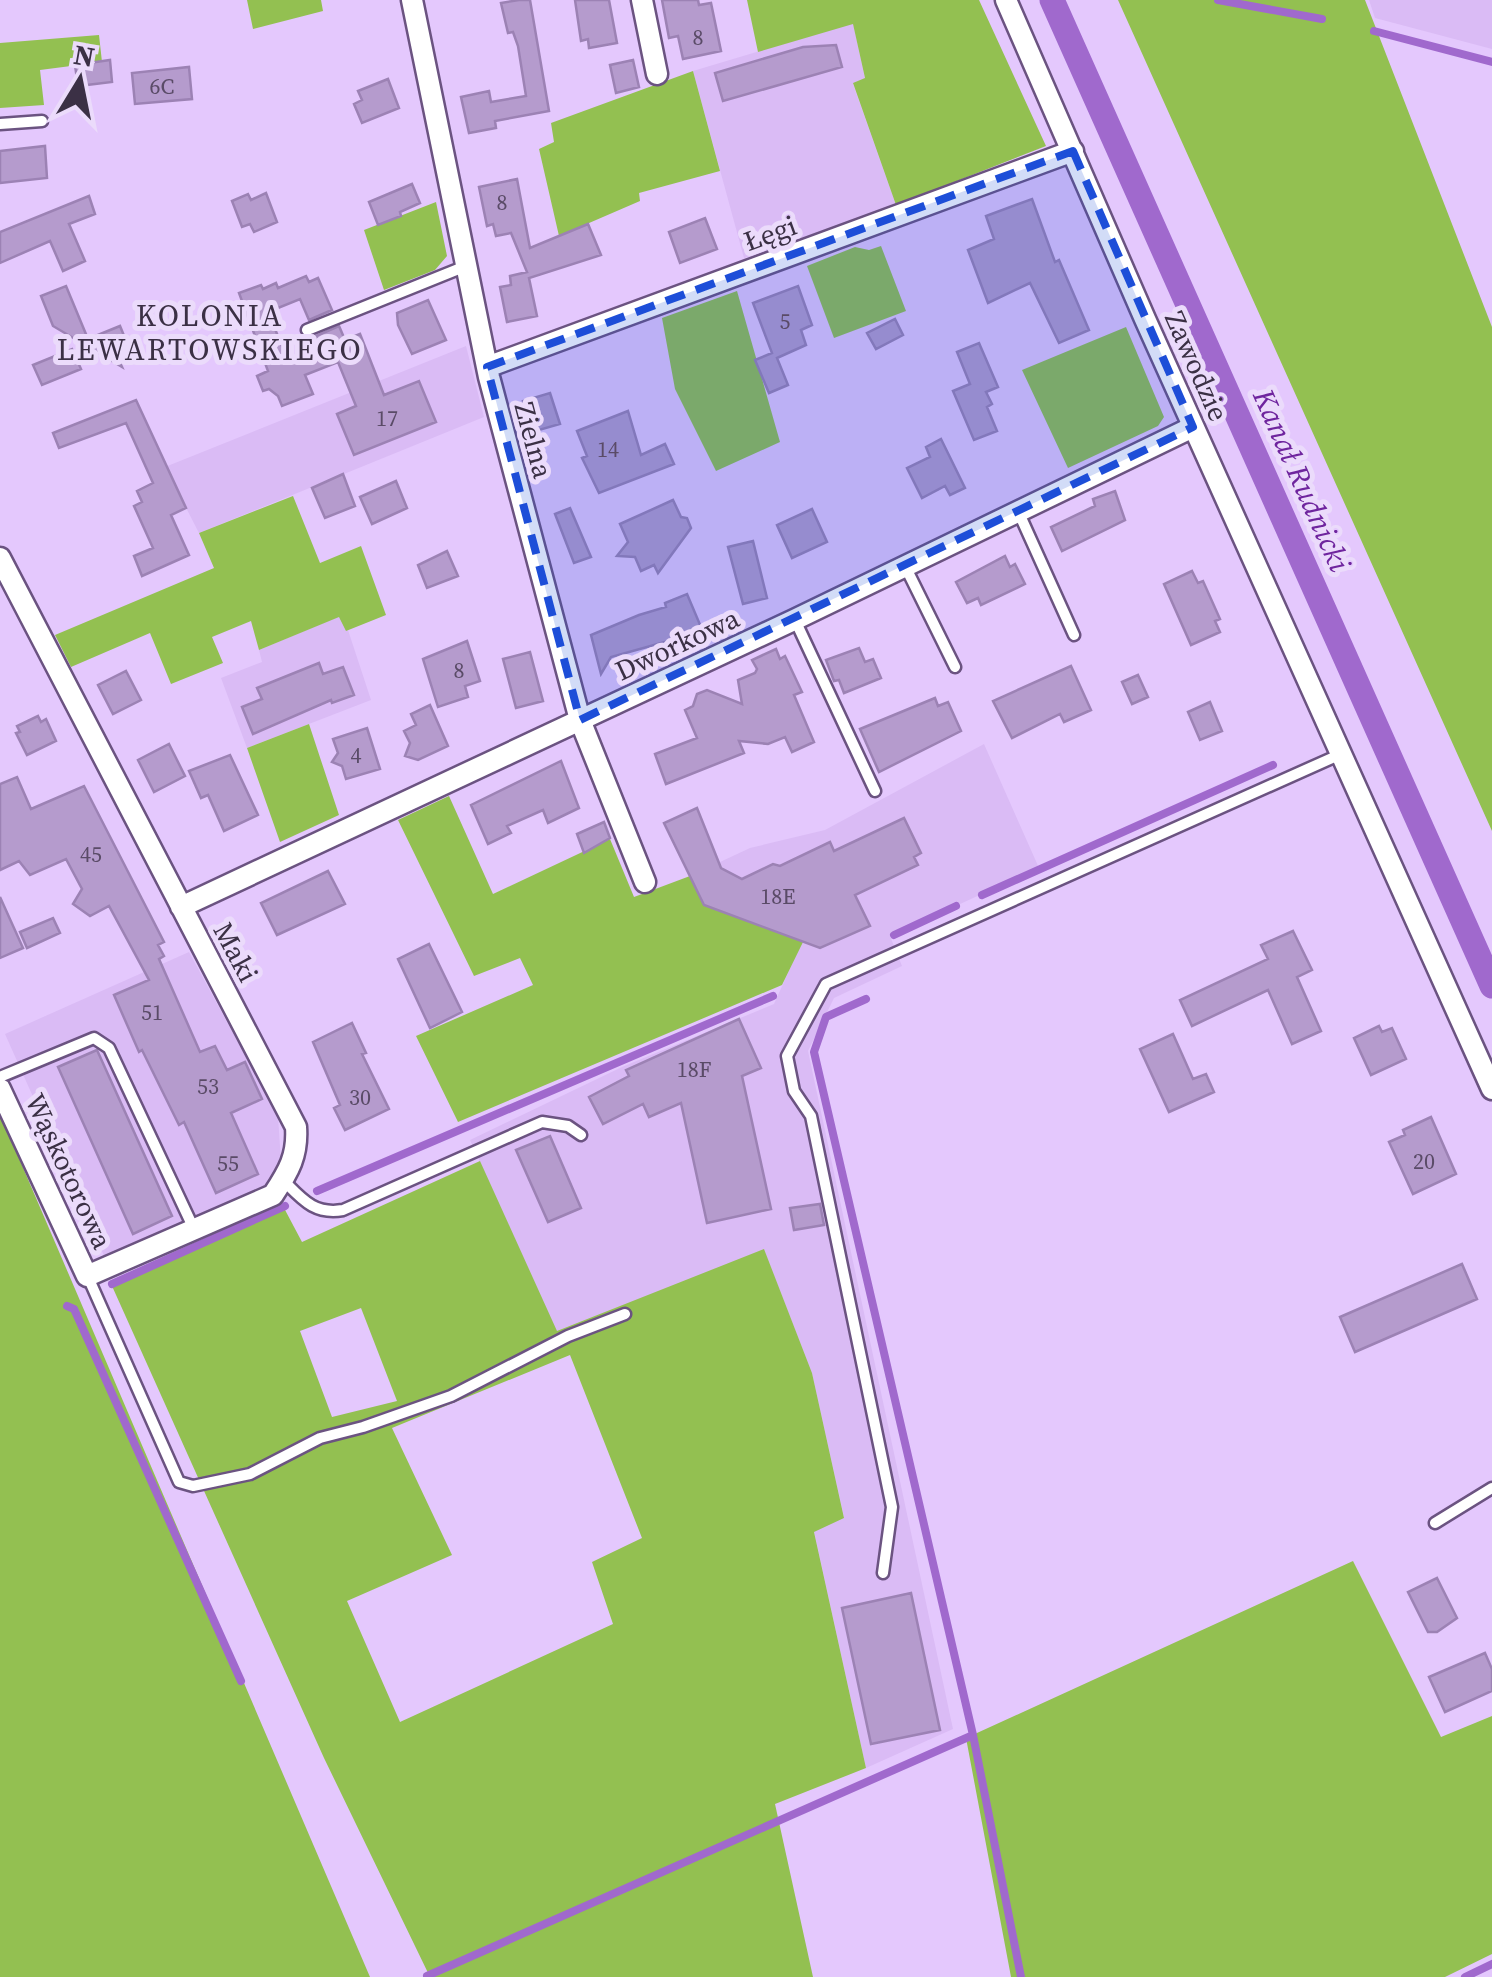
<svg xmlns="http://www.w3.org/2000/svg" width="1492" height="1977" viewBox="0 0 1492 1977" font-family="'Source Serif 4',serif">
  <rect width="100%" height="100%" fill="#e4c8fd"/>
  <path fill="#dabbf5" d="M1369,0H1492V49L1375,18Z
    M853,23L865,79L853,84L896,205L744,258L693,71Z
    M466,346L484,417L199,533L165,467Z
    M340,616L348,630L371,700L247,748L221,678L262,662L259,650Z
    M984,744L1039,868L890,936L902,966L834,998L808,1051L953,1729L866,1768L814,1531L844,1517L812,1373L764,1250L557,1332L470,1140L622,1067L774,1004L802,942L704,905L690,876L750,848L825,830Z
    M189,952L278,1116L281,1162L268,1188L105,1258L5,1034Z"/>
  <path fill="#93c051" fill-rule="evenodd" d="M247,0H321L323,11L253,29Z
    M747,0H979L1046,146L896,205L853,83L865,78L853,24L758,52Z
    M1118,0H1365L1492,327V831Z
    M99,35L102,62L40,70L44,105L0,108V43Z
    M693,71L720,171L639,193L640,201L559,236L539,149L554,142L551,123Z
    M436,202L447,256L435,270L384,290L364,230Z
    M881,246L906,311L834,338L807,266L855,247L869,250Z
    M737,291L780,442L716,471L675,389L662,318Z
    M1126,327L1164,417L1158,426L1068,468L1022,370Z
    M293,496L320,563L361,546L386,615L346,631L339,617L259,650L251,621L212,637L223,663L171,684L150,633L71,667L55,635L214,568L199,533Z
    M309,724L339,815L280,842L247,748Z
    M449,796L493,894L610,839L634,897L690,876L704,905L803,942L782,985L458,1122L416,1036L533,985L520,958L474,976L398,820Z
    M0,1114L370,1977H0Z
    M480,1161L557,1331L764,1249L812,1373L844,1518L814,1532L866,1768L775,1804L813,1977H430L324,1758L112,1286L284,1208L302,1242ZM361,1308L397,1401L332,1417L300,1331ZM570,1355L642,1538L592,1562L613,1624L400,1722L347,1601L452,1555L392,1428Z
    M1353,1561L1441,1737L1492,1716V1954L1445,1977H1011L966,1738Z"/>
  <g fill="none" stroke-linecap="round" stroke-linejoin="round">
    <path stroke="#a069cd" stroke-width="8" d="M1218,0L1322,19
      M1374,31L1492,62
      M982,895L1273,765
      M894,935L956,906
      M866,999L826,1017L814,1052L973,1735L1021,1977
      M317,1191L773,996
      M112,1284L285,1206
      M67,1306L74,1309L79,1320L241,1681
      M427,1976L973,1735
      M1465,1977L1492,1964"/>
    <path stroke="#a069cd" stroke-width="25" d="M1052,0L1492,986"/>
  </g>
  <path fill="#b59bcd" stroke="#9c82b4" stroke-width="2.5" d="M519,0H530L549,111L495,121L496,128L469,133L461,97L489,91L491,102L526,96L518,46L513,32L508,33L501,3Z
    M575,0H609L617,43L589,48L588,39L581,41Z
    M662,0H698L699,5L711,3L721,51L683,59L678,36L669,38Z
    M836,45L842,67L723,101L715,73L803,47Z
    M110,60L112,82L78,86L75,65Z
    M633,60L639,87L616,93L610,65Z
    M189,67L192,99L135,104L132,73Z
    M388,79L399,108L362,123L354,104L362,100L358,91Z
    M45,146L47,178L0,183V151Z
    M517,179L530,248L588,224L601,255L529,278L537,316L507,322L500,287L511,285L510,276L527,272L511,233L496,236L493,224L487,226L479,187Z
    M412,184L420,203L400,212L401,216L378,225L369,202Z
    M266,193L277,222L254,232L250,224L242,227L232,201L248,194L251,200Z
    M89,196L95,214L69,224L85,261L63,271L50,241L0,263V232Z
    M1032,199L1055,262L1059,260L1089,330L1059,343L1030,283L988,303L968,250L994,239L986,216Z
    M705,218L717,249L680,263L669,232Z
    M306,276L309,282L318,278L332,310L309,320L300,299L268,312L289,363L322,349L316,336L339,326L345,340L360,334L384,395L419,381L436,422L354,455L337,414L356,406L338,362L305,375L313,394L282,406L278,396L269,389L263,391L257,376L268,371L239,293L261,285L263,289L276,283L278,288Z
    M66,286L88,339L120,326L127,343L114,349L122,367L53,326L41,296Z
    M798,286L812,325L801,330L806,345L777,358L788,385L769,393L755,360L772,353L753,303Z
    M428,300L446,340L412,354L398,325L397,313Z
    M895,319L903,335L876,349L867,333Z
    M979,343L998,387L986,392L992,404L987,407L997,431L974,440L953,391L970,384L957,352Z
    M72,349L81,369L42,385L33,365Z
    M550,393L560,424L532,432L523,401Z
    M136,400L186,508L171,515L189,555L142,576L134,556L153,548L134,506L142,502L137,491L153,483L126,423L59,448L53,433Z
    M628,411L641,455L665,444L674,464L599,493L582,458L587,456L577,431Z
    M941,439L965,488L950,495L945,486L922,498L907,468L930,457L926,447Z
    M343,474L355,506L325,518L312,488Z
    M396,481L407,508L372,524L360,497Z
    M1115,491L1125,520L1062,551L1051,527L1095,506L1093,499Z
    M673,500L681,517L687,518L691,528L658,573L654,565L641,571L635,557L617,556L628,542L620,524Z
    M570,508L591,557L574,563L555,514Z
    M812,509L827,542L792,558L777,525Z
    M753,541L767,598L743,604L728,547Z
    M447,551L458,576L427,588L418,565Z
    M1005,556L1010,567L1015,564L1025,584L981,605L978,598L967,603L956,582Z
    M1192,571L1198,583L1203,581L1220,619L1215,621L1220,632L1191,645L1164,584Z
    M687,594L701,627L672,640L611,657L601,674L591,635L639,615L666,607L665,603Z
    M467,641L480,681L465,686L468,697L438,707L423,659Z
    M859,648L865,662L873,659L881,678L844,693L839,680L834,681L826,660Z
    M776,649L780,659L785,656L802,692L794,695L814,742L792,752L785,737L768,744L739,741L744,753L666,784L655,754L697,738L685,710L693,706L697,694L707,690L742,704L738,680L755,673L757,669L752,660Z
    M530,652L543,701L516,708L503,659Z
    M319,663L323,674L343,667L354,695L332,703L331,700L253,734L242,707L262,699L257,688Z
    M1071,666L1091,710L1064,722L1060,714L1012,738L993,701Z
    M126,671L141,700L113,714L98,685Z
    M1138,675L1148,697L1132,704L1122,682Z
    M935,698L938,706L948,702L961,731L879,772L860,729Z
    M1210,702L1222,731L1200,740L1188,712Z
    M430,705L448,746L418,760L405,756L410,743L404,731L416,725L411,714Z
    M38,716L41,722L46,719L56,741L27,755L16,733L20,732L17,726Z
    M367,728L380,769L346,779L342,766L332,762L338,753L333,739Z
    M169,744L185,776L154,792L138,760Z
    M230,755L258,815L224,831L208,795L201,798L189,771Z
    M561,761L579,808L548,823L543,810L507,826L511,833L488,844L471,805Z
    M17,777L31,809L84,786L164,942L158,945L164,956L159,959L200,1052L215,1046L227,1070L245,1062L262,1099L231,1113L258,1174L216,1193L184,1122L179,1125L142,1050L139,1052L114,995L149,980L109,906L90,916L73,904L82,889L66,859L30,875L19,861L0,870V784Z
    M697,808L721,868L742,879L773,864L780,866L830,842L834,851L904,818L921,853L914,857L918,865L855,895L870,926L820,948L704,905L664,823Z
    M604,822L610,838L584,853L577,834Z
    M328,871L345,904L277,935L261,903Z
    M0,897L23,948L0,958Z
    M53,918L60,933L27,948L20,932Z
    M1293,931L1312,970L1297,977L1321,1031L1292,1044L1268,990L1192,1026L1180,1000L1268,959L1261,945Z
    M429,944L462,1012L430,1028L398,959Z
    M739,1019L761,1068L742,1076L771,1209L707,1223L681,1103L649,1117L643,1104L603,1124L589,1097L629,1076L626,1070Z
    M352,1023L366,1053L362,1054L389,1109L345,1130L334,1108L340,1105L313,1042Z
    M1379,1026L1382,1032L1392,1028L1406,1059L1371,1075L1354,1038Z
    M1173,1034L1193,1079L1206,1074L1214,1092L1169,1112L1140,1049Z
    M97,1050L172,1216L133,1234L58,1067Z
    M1431,1117L1456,1174L1413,1194L1389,1142L1405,1135L1403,1130Z
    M550,1136L581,1208L548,1222L516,1150Z
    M820,1204L824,1225L794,1230L790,1208Z
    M1462,1264L1477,1299L1355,1352L1340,1317Z
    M1437,1578L1457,1618L1437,1632H1428L1408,1592Z
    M911,1593L940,1730L871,1744L842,1608Z
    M1485,1653L1492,1669V1691L1445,1712L1429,1677Z"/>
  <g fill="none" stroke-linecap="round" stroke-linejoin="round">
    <g stroke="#6b5381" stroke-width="15">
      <path id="lane" d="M0,124L42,121
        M307,330L466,266
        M1018,511L1074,635
        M905,566L955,667
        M795,620L875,791
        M0,1077L94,1038L109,1048L194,1229
        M283,1180C302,1199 314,1215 343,1210L542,1122L568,1126L581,1135
        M88,1277L179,1482L193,1486L250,1474L320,1438L363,1427L451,1396L568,1336L625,1314
        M1435,1523L1492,1488
        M883,1573L892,1507L811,1116L794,1091L787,1056L826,984L1341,754"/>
    </g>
    <g stroke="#6b5381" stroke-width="25">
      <path id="street" d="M412,0L489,377L580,720L645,882
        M642,0L657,74
        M1006,0L1145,319L1492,1089
        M487,367L1073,151
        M0,558L296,1127C298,1155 289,1171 273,1195L87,1276L0,1089
        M181,907L794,620L1193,427"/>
    </g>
    <use href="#lane" stroke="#fff" stroke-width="10"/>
    <use href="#street" stroke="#fff" stroke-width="20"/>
  </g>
  <path fill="#1d4ed8" fill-opacity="0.2" stroke="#1d4ed8" stroke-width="8" stroke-dasharray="20 12" stroke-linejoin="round" d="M1073,151L1193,427L580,720L487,367Z"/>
  <g text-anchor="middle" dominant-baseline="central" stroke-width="10" stroke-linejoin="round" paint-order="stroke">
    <g font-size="22" fill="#5a4b67">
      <text x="698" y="37">8</text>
      <text x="162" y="86">6C</text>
      <text x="502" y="202">8</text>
      <text x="785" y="321">5</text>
      <text x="387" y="418">17</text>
      <text x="608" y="449">14</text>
      <text x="459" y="670">8</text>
      <text x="356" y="755">4</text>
      <text x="91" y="854">45</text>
      <text x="778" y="896">18E</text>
      <text x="152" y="1012">51</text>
      <text x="694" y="1069">18F</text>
      <text x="208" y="1086">53</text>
      <text x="360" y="1097">30</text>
      <text x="1424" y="1161">20</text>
      <text x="228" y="1163">55</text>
    </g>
    <g font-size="28" fill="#3b3045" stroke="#ebdbfb">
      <text transform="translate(770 233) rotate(-20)">Łęgi</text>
      <text transform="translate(1197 366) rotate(66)">Zawodzie</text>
      <text transform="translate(534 440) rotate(75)">Zielna</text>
      <text transform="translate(677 644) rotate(-25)">Dworkowa</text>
      <text transform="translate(236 952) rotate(62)">Maki</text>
      <text transform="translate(69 1171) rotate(65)">Wąskotorowa</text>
    </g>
    <g font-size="30" letter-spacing="2.5" fill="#3b3045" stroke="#ebdbfb">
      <text x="210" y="315">KOLONIA<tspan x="210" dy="34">LEWARTOWSKIEGO</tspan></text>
    </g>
    <g font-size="30" font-style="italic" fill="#6f259e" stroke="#ebdbfb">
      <text transform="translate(1302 480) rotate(66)">Kanał Rudnicki</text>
    </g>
  </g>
  <g transform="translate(80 80) rotate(10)" stroke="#ebdbfb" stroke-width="8" paint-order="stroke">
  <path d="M0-8L18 38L0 25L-18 38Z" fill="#3b3045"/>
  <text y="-15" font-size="28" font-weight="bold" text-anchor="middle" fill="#3b3045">N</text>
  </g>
</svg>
